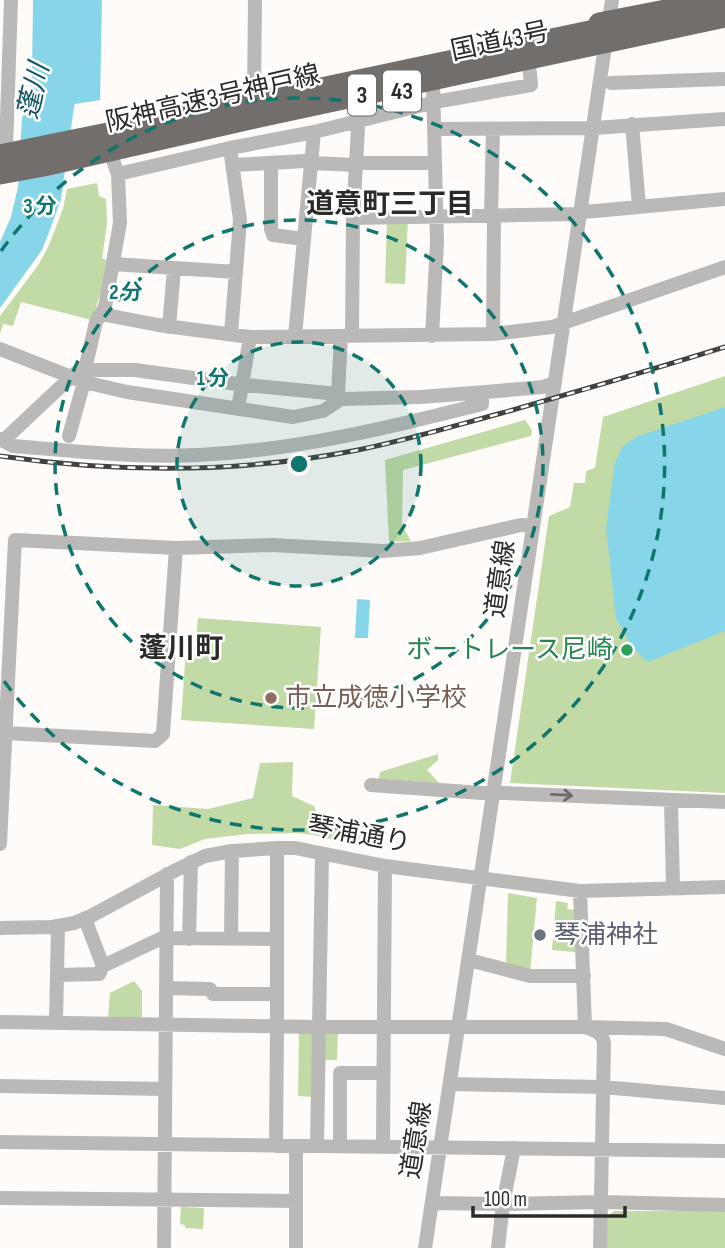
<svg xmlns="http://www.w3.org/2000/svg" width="725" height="1248" viewBox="0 0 725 1248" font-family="'Sofia Sans Condensed','Noto Sans JP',sans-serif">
  <rect width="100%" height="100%" fill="#fefbf9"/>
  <path fill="#c2daa6" d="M97,183L99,196L106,199L107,224L102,258L106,260L102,288L92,320L21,302L13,326L3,324L0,334V316L39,264L49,245L63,209L67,189Z
    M408,219L405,284L385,283L387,220Z
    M725,376V793L510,783L549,516L570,507L574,483H585L586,471L595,468L603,417Z
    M525,420L532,430L531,436L403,470L402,525L411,541L389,542L385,460Z
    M198,618L321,627L314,729L181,720L186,649L195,650Z
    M438,754V760L427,770L439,783L379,779L380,772Z
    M293,762L292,796L314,806L321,824L360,827L359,846L314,835L296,833L248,834L205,839L180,849L152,845L153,805L208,809L253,798L260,763Z
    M508,893L537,898L530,972L506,963Z
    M556,901L568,903L567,909L575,910V952L552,950Z
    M134,981L142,991V1019L108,1018L110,993Z
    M322,1029L338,1030L337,1060H322Z
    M299,1030H314L313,1097L298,1096Z
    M181,1207L204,1208L203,1229L185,1228V1225L180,1224Z
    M614,1211H725V1248H607V1217Z"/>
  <path fill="#87d5e8" d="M33,0H102L100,100L75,104L74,107L61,199L51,227L42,250L0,308V242L11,217L18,187L22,118L29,98L32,77Z
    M725,407V631L648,662L632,647L616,618L606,528L615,462L623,446L638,436Z
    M357,599L370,600L368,638H355Z"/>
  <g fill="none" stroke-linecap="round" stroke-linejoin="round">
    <path stroke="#bab9b8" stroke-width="14" d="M611,83L725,79
      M254,97L255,0
      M632,124L639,206
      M435,129L594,128L725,119
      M230,148L240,220L231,334
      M6,149L11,0
      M271,163V229L273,235L304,239
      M356,163H435
      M234,165L305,161L311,163L356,165
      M118,174L230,148L314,132L435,102L531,85L529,64
      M491,216L493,129
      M353,218L576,214L581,212L595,211L725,199
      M113,264L236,272
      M101,314L158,325L250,337L493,334L552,327L725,267
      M169,327L174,269
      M493,334L494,216
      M295,336L314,132
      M352,336L353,218L358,128L356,101
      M432,336L437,242L433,85
      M0,349L84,382L127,392L293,417L323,411L341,399L420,397L486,392L543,387L555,383
      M79,370H135L237,384L338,394
      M341,399L338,394L341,336
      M238,409L250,337
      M69,436L84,382
      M0,439L13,446C75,451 137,458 199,455C297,450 388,428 482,404V393
      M3,441L72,376L86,365L96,322L105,307L120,223L118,174L111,155
      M5,733L155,741L163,734L176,548
      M371,785L482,793H504L725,802
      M671,800L673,888
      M0,844L15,540L176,548L272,545L383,551L420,548L521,525L533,526
      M580,891L585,1027L666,1029L725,1049
      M85,919L103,966
      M0,928L52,927L74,923L91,916L176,870L205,856L232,851L277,848H295L385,866L580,891L725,887
      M189,939L191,862
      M231,939L232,851
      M469,960L530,976H584
      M57,975L99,974L103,966L162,938L277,939
      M166,988L210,989L213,994H277
      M0,1022L318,1027H585C594,1030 602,1032 604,1043L600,1248
      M56,1022L58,926
      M450,1084L603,1087L725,1098
      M0,1086L165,1089
      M0,1142L725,1151
      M276,1146L277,1026V848
      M317,1146L322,854
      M340,1146V1073H383
      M383,1146L385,866
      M514,1148L503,1204L600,1202L725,1205
      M0,1198L296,1201
      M432,1203L503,1204L498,1248
      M164,1248L167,874
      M296,1248V1146
      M425,1248L612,0"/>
    <path stroke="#716e6c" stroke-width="21" d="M599,23L681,7"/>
    <g stroke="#434140" stroke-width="5">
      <path id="rail" d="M0,456C118,473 241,473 358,450C407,440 454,426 502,413C576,392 651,370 725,347"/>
    </g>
    <use href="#rail" stroke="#fff" stroke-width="2.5" stroke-dasharray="8" stroke-linecap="butt"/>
    <path stroke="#716e6c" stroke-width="21" d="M663,15L725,2
      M0,155L142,126L618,25
      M0,174L44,166L264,116L725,17"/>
  </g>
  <defs><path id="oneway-shaft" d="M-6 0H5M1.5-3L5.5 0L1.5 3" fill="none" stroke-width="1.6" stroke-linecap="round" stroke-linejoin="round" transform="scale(1.75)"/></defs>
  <use stroke="#6c6b6a" href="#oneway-shaft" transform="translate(562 795) rotate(3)"/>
  <circle cx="299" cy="464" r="122" fill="#0f766e" fill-opacity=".12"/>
  <g fill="none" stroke="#0f766e" stroke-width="3.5" stroke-dasharray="12 9">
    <circle cx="299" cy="464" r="122"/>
    <circle cx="299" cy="464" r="244"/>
    <path d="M1 251A366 366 0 1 1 1 677"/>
  </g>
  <circle fill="#2e9e5b" stroke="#fff" stroke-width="2.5" cx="627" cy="650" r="7"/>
  <circle fill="#8d6e63" stroke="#fff" stroke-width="2.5" cx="271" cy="698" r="7"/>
  <circle fill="#6b7280" stroke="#fff" stroke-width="2.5" cx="540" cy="935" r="7"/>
  <g text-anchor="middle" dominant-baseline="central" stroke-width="5" stroke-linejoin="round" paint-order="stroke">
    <g fill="#fff" stroke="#6b6b6a" stroke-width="2">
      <rect x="383" y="70.5" width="38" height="41" rx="5"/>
      <rect x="348" y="74.5" width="28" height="41" rx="5"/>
    </g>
    <g font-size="24" font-weight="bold" fill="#2c2b2a">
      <text x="402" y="91">43</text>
      <text x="362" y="95">3</text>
    </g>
    <g font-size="26" fill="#2c2b2a" stroke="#fff">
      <text transform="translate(500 42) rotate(-12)">国道43号</text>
      <text transform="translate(213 99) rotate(-13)">阪神高速3号神戸線</text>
      <text transform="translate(501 579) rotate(-82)">道意線</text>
      <text transform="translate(359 835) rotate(10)">琴浦通り</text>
      <text transform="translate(417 1140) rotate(-81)">道意線</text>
    </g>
    <g font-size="26" fill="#27864d" stroke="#fff" text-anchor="end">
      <text x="613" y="650">ボートレース尼崎</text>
    </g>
    <g font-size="26" fill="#785e54" stroke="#fff" text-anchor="start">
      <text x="285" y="698">市立成徳小学校</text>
    </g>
    <g font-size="26" fill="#5b616d" stroke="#fff" text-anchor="start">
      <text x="554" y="935">琴浦神社</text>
    </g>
    <g font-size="28" font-style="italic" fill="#135563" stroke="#fff">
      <text transform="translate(34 91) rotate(-77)">蓬川</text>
    </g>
    <g font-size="28" font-weight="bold" fill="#2c2b2a" stroke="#fff">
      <text x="390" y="204">道意町三丁目</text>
      <text x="181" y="648">蓬川町</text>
    </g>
  </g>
  <circle cx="299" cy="464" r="10" fill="#0f766e" stroke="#fff" stroke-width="3.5"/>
  <g font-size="21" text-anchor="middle" font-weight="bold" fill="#0f766e" stroke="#fff" stroke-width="5" stroke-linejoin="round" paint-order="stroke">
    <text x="40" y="213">3 分</text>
    <text x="126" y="299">2 分</text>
    <text x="213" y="385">1 分</text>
  </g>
  <path d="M473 1206v10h152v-10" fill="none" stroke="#2c2b2a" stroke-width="3.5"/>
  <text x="484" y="1206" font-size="21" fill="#2c2b2a" stroke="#ffffff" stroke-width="5" paint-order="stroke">100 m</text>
</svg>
